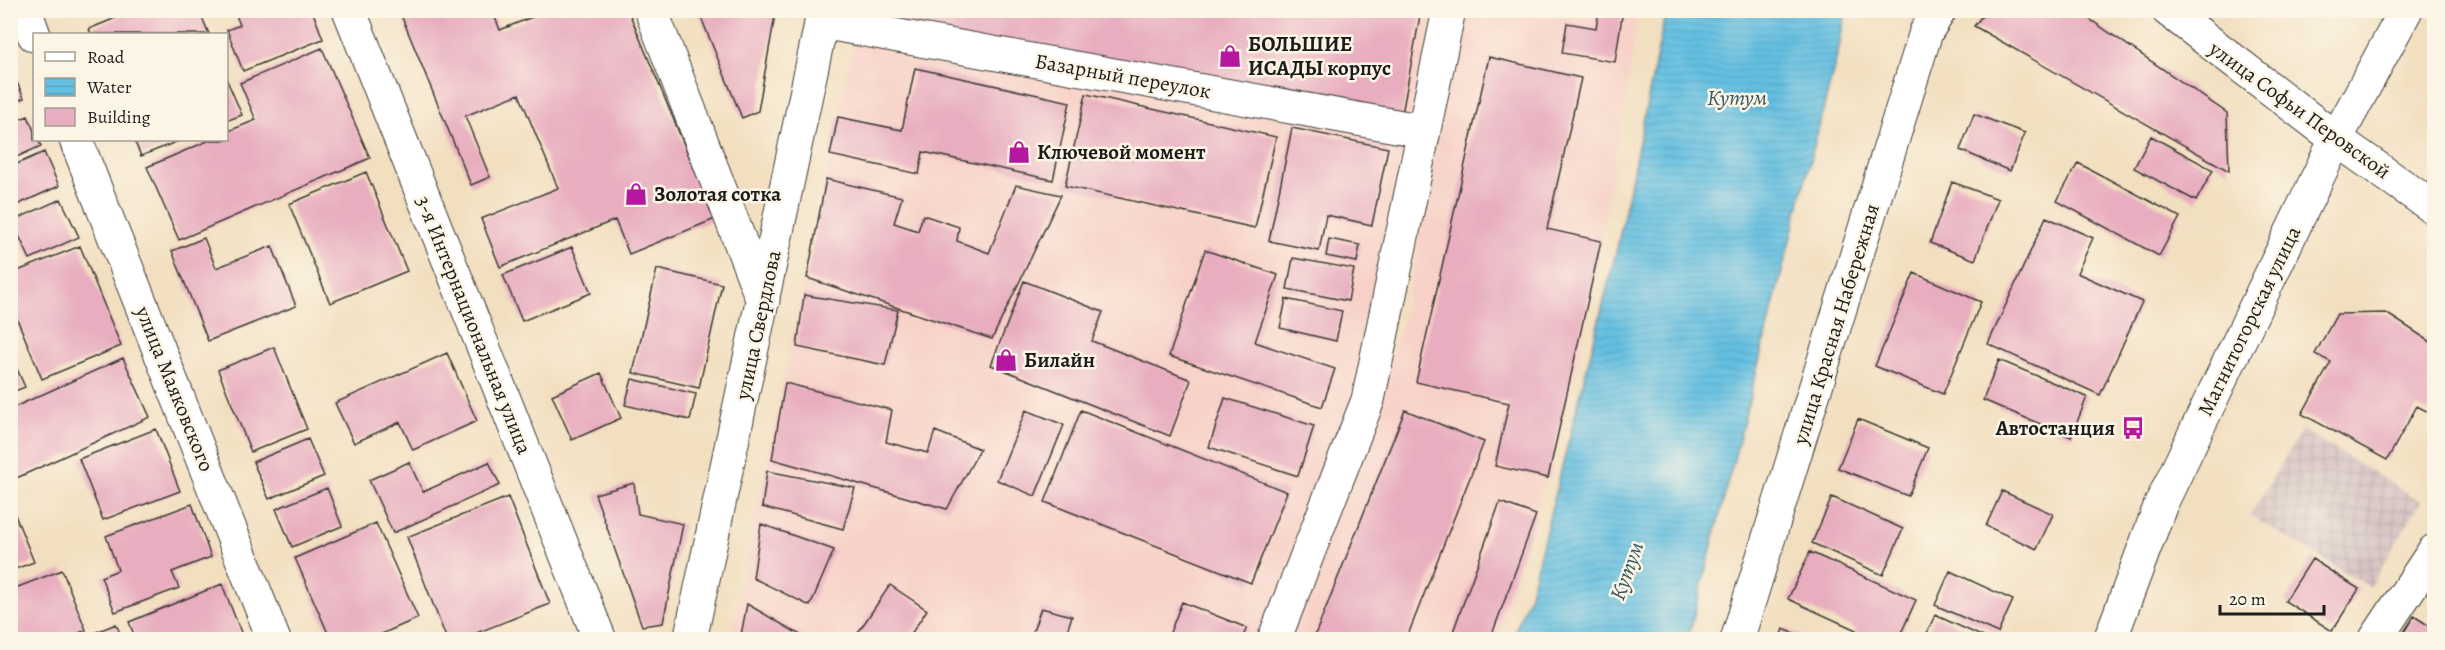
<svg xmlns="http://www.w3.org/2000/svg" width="2445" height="650" viewBox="0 0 2445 650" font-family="Alegreya,serif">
  <defs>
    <pattern id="industrial-grid" width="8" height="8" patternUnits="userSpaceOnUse" patternTransform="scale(1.5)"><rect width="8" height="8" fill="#d2bfc0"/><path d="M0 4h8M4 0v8" fill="none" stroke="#b4a4a4"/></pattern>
    <pattern id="water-rules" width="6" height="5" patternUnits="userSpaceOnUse" patternTransform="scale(1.5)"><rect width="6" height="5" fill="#64c0e2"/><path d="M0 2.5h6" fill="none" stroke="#56a4c1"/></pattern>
  </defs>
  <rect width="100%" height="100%" fill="#fcf5e5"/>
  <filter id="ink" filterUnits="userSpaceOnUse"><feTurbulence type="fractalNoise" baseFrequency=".0167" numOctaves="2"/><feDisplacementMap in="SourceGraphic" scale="12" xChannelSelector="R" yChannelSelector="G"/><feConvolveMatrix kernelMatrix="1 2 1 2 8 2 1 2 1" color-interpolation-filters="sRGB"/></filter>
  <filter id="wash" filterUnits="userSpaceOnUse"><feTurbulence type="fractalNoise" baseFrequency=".008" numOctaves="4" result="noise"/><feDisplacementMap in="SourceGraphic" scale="24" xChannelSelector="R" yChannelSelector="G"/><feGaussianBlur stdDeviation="1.35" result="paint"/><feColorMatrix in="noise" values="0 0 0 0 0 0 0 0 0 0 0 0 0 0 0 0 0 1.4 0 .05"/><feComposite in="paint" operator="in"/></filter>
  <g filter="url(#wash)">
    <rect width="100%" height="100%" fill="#f2dfc0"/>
    <path fill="#f7d1c8" d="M860,11H1432L1358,395L1261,639L730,640Z
      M1462,11H1637L1630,73L1580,356L1498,639L1290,640L1402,325Z"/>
    <path fill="url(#industrial-grid)" d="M2302,430L2421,501L2370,587L2250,516Z"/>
    <path fill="url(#water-rules)" stroke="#406e7f" stroke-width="1.5" d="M1666,11H1846L1838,52L1688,639H1512L1530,594L1617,249Z"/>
    <g id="blocks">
      <path fill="#e8adbf" d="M135,10H199L209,34H91L89,29Z
        M234,10H312L323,39L243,71L227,30L240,25Z
        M399,10H492L500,30L532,17L529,10H628L715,219L629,254L615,220L500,267L481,219L558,188L519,94L465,116L490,177L471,185Z
        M698,10H776L758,111L742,118Z
        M868,10H1421L1401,120L866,23Z
        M1599,10H1623L1615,62L1562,53L1567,23L1596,28Z
        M1987,10H2076L2227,113L2229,171L1974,26Z
        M322,48L370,158L179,240L147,167L210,140H226V132L256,120L240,83Z
        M1489,57L1581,78L1547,229L1601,241L1548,478L1495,466L1509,403L1416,382Z
        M10,67L24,98L10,104Z
        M915,68L1070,102L1053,180L923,152L919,174L830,155L838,117L902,130Z
        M226,78L242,115L226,121Z
        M1086,94L1276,137L1255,228L1065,186Z
        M1974,114L2025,133L2010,171L1960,150Z
        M28,116L34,131V140H38L41,146L10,160V123Z
        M1292,128L1388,148L1372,225L1326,215L1319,251L1269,241Z
        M2151,136L2213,170L2196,201L2134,168Z
        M134,140H181L141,156Z
        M44,152L59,186L10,208V167Z
        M2078,163L2180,217L2159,256L2057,201Z
        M366,172L407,271L330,303L289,204Z
        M826,179L902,197L894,223L918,231L923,215L959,227L957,241L989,253L1016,185L1061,195L992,339L807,278Z
        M1952,182L1998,199L1975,260L1930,243Z
        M61,199L79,237L30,259L12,221Z
        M2046,217L2093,238L2077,273L2142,302L2100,395L1988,344Z
        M204,238L216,268L272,246L296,306L208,341L172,251Z
        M1329,239L1360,245L1357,262L1326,256Z
        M80,246L121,346L42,379L10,302V274Z
        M572,247L591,293L522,321L503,275Z
        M1205,250L1278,275L1255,342L1335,369L1322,407L1169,356Z
        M1293,258L1354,269L1348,301L1287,289Z
        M657,269L722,284L699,388L633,373Z
        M1914,273L1981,302L1943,394L1875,366Z
        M1024,281L1103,312L1092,341L1191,380L1170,436L991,365Z
        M804,295L898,310L885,365L797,347Z
        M1286,299L1342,311L1336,341L1280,328Z
        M2386,313L2434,344V406L2430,413L2417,406L2387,460L2302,414L2331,362L2315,354L2337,314Z
        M274,347L307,429L251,452L218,370Z
        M10,353L25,387L10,393Z
        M447,353L477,421L413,450L400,422L354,443L335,403Z
        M123,358L150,417L10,481V409Z
        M1999,360L2087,397L2071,437L1983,400Z
        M601,373L621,418L572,440L552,395Z
        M632,379L696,394L690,420L625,405Z
        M785,383L892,410L886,442L928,453L935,431L980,449L947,509L772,459Z
        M1225,398L1314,426L1298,476L1209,447Z
        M1026,410L1064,425L1035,496L997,480Z
        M1081,410L1287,492L1251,583L1045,502Z
        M1405,410L1484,442L1406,640H1313Z
        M1858,419L1928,448L1908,496L1838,468Z
        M156,429L180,491L103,520L79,459Z
        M308,439L324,476L269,499L253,462Z
        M409,462L423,492L489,462L500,485L393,533L369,480Z
        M767,471L855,488L843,529L762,507Z
        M634,483L638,514L683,524L663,623L642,626L595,494Z
        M327,488L342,526L292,547L276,509Z
        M2002,491L2053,514L2037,549L1986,526Z
        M508,497L550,604L459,640H447L407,537Z
        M1832,497L1903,529L1883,575L1812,543Z
        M1500,502L1536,515L1490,640H1450Z
        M192,504L211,557L172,572L179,588L115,612L101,577L118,570L106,536Z
        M11,505L34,562L10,571V506Z
        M376,523L418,618L368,640H331L295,558Z
        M761,524L834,550L810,606L753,578Z
        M1810,552L1916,600L1898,640H1852L1856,630L1788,599Z
        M2312,559L2359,589L2332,631L2285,601Z
        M62,570L86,630L63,640H15L10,627V590Z
        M1950,571L2013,600L1998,633L1935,605Z
        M222,584L244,640H136L129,622Z
        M890,585L927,610L907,640H853Z
        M1182,602L1247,628L1241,640H1167Z
        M747,604L809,640H740Z
        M1041,608L1072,616L1064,640H1030Z
        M1935,615L1990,640H1924Z
        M2414,616L2434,629V640H2399Z
        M116,624L123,640H79V639Z
        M1783,629L1810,639V640H1779Z"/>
    </g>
  </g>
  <g filter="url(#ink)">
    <use href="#blocks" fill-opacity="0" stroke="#3c3935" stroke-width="1.5"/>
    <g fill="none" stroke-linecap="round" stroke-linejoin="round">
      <g stroke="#3c3935" stroke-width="35">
        <path id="street" d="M25,10L34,35
          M349,10L600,640
          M651,10L763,301
          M821,22L1424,131
          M76,140L274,640
          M1274,640L1368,400L1449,10
          M1737,640L1926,32L1940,10
          M2375,640L2434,551"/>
      </g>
      <g stroke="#3c3935" stroke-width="35">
        <path id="secondary" d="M2168,10L2336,139L2434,208
          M690,640L824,10
          M2110,640L2161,504L2336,139L2406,10"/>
      </g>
      <use href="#street" stroke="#fff" stroke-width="33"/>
      <use href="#secondary" stroke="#fff" stroke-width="33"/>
    </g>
  </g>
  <defs>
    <g id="shop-bare" transform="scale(1.8)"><path d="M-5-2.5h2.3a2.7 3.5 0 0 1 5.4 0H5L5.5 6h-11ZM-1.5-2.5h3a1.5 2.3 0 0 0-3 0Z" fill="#b5179e" stroke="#fcf5e5" stroke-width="2.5" paint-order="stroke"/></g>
    <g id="bus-bare" transform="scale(1.8)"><path d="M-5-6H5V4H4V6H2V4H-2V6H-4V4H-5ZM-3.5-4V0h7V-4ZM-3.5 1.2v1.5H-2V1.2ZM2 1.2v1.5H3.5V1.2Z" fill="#b5179e" stroke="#fcf5e5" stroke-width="2.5" paint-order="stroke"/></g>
  </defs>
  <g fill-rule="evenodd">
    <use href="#shop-bare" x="1230" y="56"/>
    <use href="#shop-bare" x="1019" y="152"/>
    <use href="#shop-bare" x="636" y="194"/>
    <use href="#shop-bare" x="1006" y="360"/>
    <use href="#bus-bare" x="2133" y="428"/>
  </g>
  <g text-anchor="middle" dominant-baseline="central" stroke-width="5" stroke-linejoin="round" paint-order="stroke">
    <g font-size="21" font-weight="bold" fill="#1c1c1c" stroke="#fcf5e5" text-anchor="start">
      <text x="1248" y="44">БОЛЬШИЕ<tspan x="1248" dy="24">ИСАДЫ корпус</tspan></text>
      <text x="1037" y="152">Ключевой момент</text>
      <text x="654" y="194">Золотая сотка</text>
      <text x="1024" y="360">Билайн</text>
      <text x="2115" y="428" text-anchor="end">Автостанция</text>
    </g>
    <g font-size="21" fill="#1c1c1c" stroke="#fcf5e5">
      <text transform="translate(1123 76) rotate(10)">Базарный переулок</text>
      <text transform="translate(2300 110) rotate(36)">улица Софьи Перовской</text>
      <text transform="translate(2249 321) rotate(-64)">Магнитогорская улица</text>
      <text transform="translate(1836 324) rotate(-73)">улица Красная Набережная</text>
      <text transform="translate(474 325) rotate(68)">3-я Интернациональная улица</text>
      <text transform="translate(758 325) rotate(-78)">улица Свердлова</text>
      <text transform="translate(175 389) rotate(68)">улица Маяковского</text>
    </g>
    <g font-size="22" font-style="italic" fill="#355561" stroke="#fcf5e5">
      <text x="1737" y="98">Кутум</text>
      <text transform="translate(1627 571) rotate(-70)">Кутум</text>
    </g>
  </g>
  <rect width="2445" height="650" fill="none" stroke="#fcf5e5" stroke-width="36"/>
  <rect x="33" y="33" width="195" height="108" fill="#fcf5e5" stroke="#a29e95" stroke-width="1.5"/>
  <rect x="45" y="52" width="30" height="9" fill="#ffffff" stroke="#a29e95" stroke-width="1.5"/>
  <text x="87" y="63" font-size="18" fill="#1c1c1c">Road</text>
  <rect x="45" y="78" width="30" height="18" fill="url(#water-rules)" stroke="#a29e95" stroke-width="1.5"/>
  <text x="87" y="93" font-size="18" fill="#1c1c1c">Water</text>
  <rect x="45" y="108" width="30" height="18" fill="#e8adbf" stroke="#a29e95" stroke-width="1.5"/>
  <text x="87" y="123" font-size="18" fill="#1c1c1c">Building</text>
  <path d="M2220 605v9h104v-9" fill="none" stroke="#1c1c1c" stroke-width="3"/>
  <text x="2229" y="605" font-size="18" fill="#1c1c1c" stroke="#fcf5e5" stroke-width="4.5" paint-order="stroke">20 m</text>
</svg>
